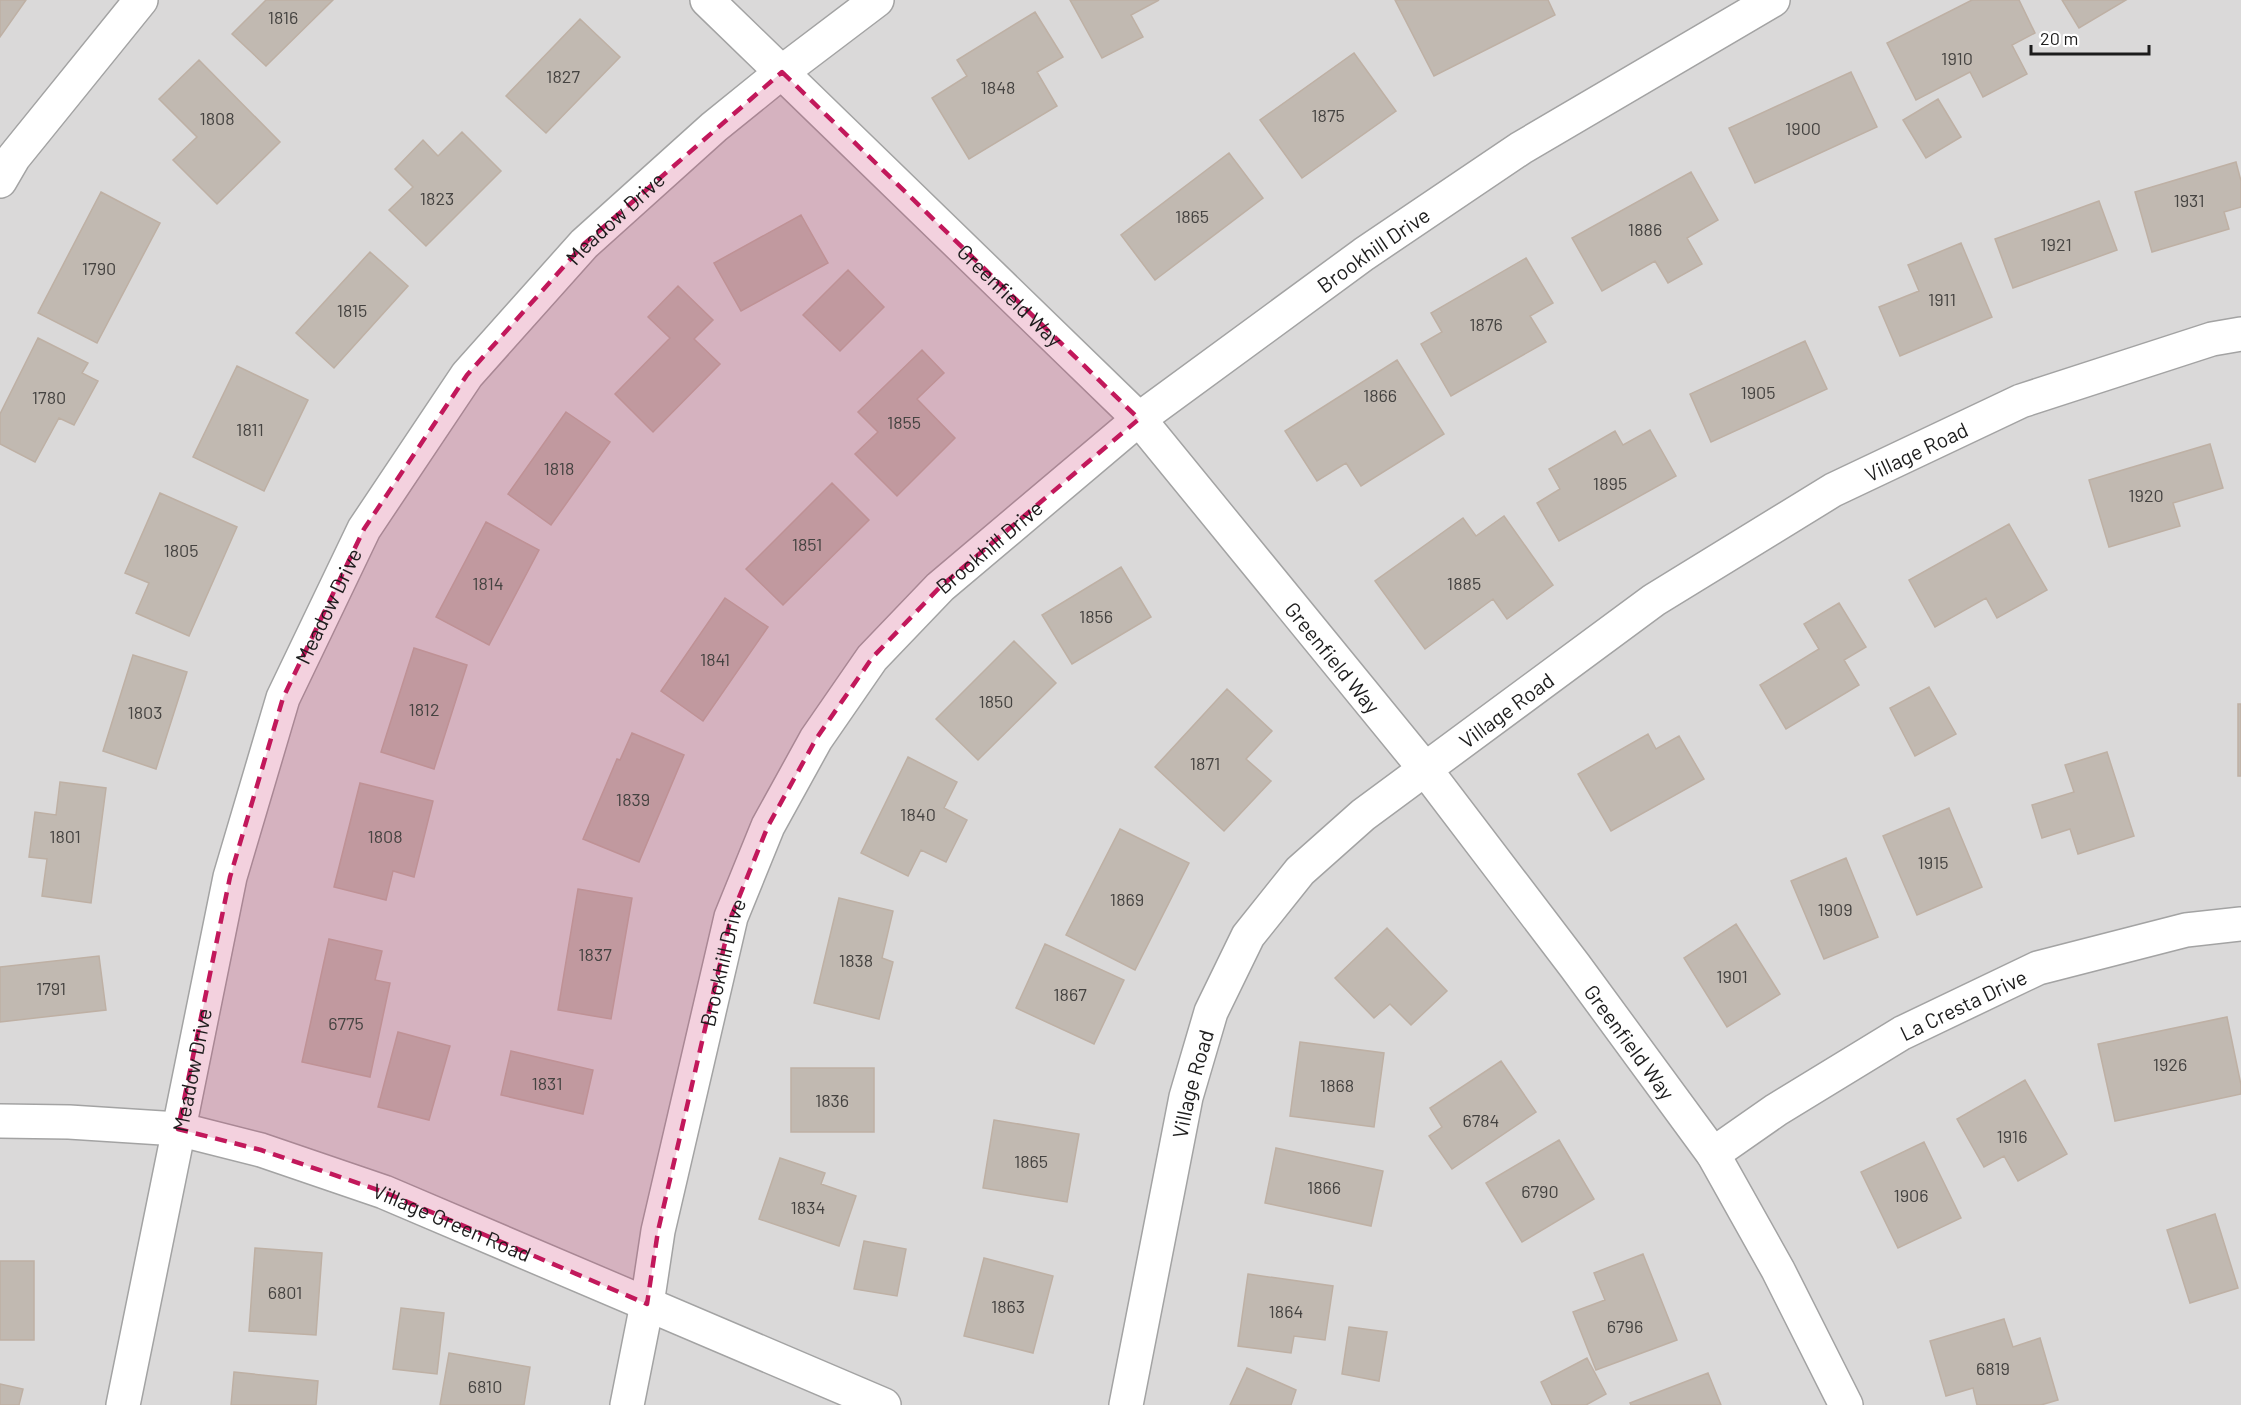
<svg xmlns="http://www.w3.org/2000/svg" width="2241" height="1405" viewBox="0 0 2241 1405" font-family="Barlow,sans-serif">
  <rect width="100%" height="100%" fill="#ede9e1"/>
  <path fill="#dad9d9" d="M0,0H2241V1405H0Z"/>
  <path fill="#c1b9b1" stroke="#beb0a4" stroke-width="1.5" d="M0,0H26L0,37Z
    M266,0H333L266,66L232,34Z
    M1070,0H1159L1131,15L1143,37L1102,58Z
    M1395,0H1548L1555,15L1434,76Z
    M1972,0H2019L2035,33L2012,45L2027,74L1983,97L1970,72L1916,100L1887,43Z
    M2062,0H2126L2079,28Z
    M1035,12L1063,57L1037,72L1057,106L969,159L932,98L967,76L957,60Z
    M580,19L620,57L546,133L506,96Z
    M1354,53L1396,111L1302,178L1260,120Z
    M199,60L280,142L217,204L173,160L197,137L159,99Z
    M1851,72L1877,127L1755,183L1729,128Z
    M1938,99L1961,137L1926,158L1903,120Z
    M462,132L501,171L426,246L389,210L413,187L395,169L423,140L438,156Z
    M1229,153L1263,198L1155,280L1121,235Z
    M2236,162L2241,181V207L2224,212L2229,229L2152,252L2135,192Z
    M1691,172L1718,220L1687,238L1702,264L1668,283L1655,261L1602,291L1572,238Z
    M101,192L160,223L97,343L38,313Z
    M2099,201L2117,250L2013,288L1995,239Z
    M801,215L828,263L741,311L714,263Z
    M1961,243L1992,317L1900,356L1879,307L1919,291L1908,265Z
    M370,252L408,286L334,368L296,333Z
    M1526,258L1553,303L1530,316L1546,342L1451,396L1421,344L1442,332L1431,313Z
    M848,270L884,307L840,351L803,315Z
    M678,286L713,320L694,339L720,364L653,432L615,394L670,338L648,317Z
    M38,338L88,363L82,373L98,381L74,425L59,418L35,462L0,444V414Z
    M1805,341L1827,389L1711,442L1690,394Z
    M922,350L944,373L917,399L955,438L897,496L855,454L878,432L858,412Z
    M1397,360L1444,434L1361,486L1346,463L1317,481L1285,431Z
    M237,366L308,400L264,491L193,457Z
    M566,412L610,442L551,525L508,494Z
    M1650,430L1676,476L1559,541L1537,503L1560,489L1549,469L1615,431L1623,445Z
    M2210,444L2223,488L2173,503L2180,526L2109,547L2089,480Z
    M832,483L869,520L783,605L746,569Z
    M160,493L237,527L189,636L136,613L149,583L125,573Z
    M1504,516L1553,585L1507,619L1493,599L1425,649L1375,581L1463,518L1476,536Z
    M486,522L539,550L489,645L436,617Z
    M2009,524L2047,590L1997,618L1986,598L1935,627L1909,580Z
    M1121,567L1151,617L1072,664L1042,615Z
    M725,598L768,627L703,721L661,691Z
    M1839,603L1866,647L1844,660L1859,685L1786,729L1760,685L1819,649L1804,624Z
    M1014,641L1056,683L978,760L936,719Z
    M414,648L467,665L434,769L381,752Z
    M133,655L187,672L156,769L103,751Z
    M1929,687L1956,734L1915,756L1890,708Z
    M1227,689L1272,731L1246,759L1271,781L1224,831L1155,767Z
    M2238,704H2241V776H2238Z
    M632,733L684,755L639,862L583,839L617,759L620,760Z
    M1648,734L1656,749L1679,736L1704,779L1611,831L1578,774Z
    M2107,752L2134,836L2078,854L2070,829L2042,838L2032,805L2074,792L2065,765Z
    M908,757L957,782L944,808L967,820L946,862L921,850L908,876L861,853Z
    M60,782L106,788L91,903L42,896L47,859L29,857L35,812L56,815Z
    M360,783L433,801L414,877L393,871L386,900L334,887Z
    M1949,808L1982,887L1917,915L1883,836Z
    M1120,829L1189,863L1135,970L1066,935Z
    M1846,858L1878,937L1824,959L1791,881Z
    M578,889L632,898L611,1019L558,1010Z
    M839,898L893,911L882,958L893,962L879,1019L814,1003Z
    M1736,924L1780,994L1727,1027L1684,958Z
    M1387,928L1447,991L1411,1025L1390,1004L1374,1018L1335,978Z
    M329,939L382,951L375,980L390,983L370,1077L302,1062Z
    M1045,944L1124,980L1094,1044L1016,1008Z
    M99,956L106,1010L0,1022V967Z
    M2227,1017L2241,1085V1094L2115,1121L2098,1044Z
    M398,1032L450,1046L429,1120L378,1107Z
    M1300,1042L1384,1053L1374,1127L1290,1116Z
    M511,1051L593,1070L583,1114L501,1095Z
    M1501,1061L1536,1112L1452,1169L1429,1136L1442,1127L1430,1108Z
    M791,1068H874V1132H791Z
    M2025,1080L2067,1154L2018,1181L2004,1156L1984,1167L1957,1119Z
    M994,1120L1079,1134L1067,1202L983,1188Z
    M1559,1140L1594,1199L1522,1242L1486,1183Z
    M1924,1142L1961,1218L1898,1248L1861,1172Z
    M1276,1148L1383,1171L1371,1226L1265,1203Z
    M780,1158L825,1173L821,1184L856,1196L839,1246L759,1219Z
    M2215,1214L2238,1288L2190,1303L2167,1230Z
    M864,1241L906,1249L897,1296L854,1289Z
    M255,1248L322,1253L316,1335L249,1331Z
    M1643,1254L1677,1340L1596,1370L1573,1312L1605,1300L1594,1273Z
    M984,1258L1053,1276L1033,1353L964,1336Z
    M0,1261H34V1340H0Z
    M1248,1274L1333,1286L1325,1340L1294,1336L1291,1353L1238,1346Z
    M401,1308L444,1313L437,1374L393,1369Z
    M2004,1319L2013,1347L2040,1338L2058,1400L2041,1405H1977L1973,1388L1946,1396L1930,1341Z
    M1349,1327L1387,1332L1379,1381L1342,1374Z
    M449,1353L530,1367L524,1405H440Z
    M1587,1358L1606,1394L1586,1405H1552L1541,1382Z
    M1247,1368L1296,1390L1291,1405H1230Z
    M234,1372L318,1381L316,1405H231Z
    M1708,1373L1721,1405H1631L1630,1403Z
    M0,1384L23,1389L19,1405H0Z"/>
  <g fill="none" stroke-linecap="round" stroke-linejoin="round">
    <g stroke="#a3a3a3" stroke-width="36">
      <g id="minor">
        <path id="s1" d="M707,0L1139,419L1425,769L1575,966L1713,1154L1778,1270L1846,1405"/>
        <path d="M0,181L14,157L141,0"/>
        <path id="s2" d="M0,1121L69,1122L178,1129L261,1150L384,1192L884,1405"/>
        <path id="s3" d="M1713,1154L1776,1110L1902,1033L2038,968L2186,930L2241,924"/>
        <path id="s4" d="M123,1405L230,877L283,698L364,529L467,375L584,244L714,127L782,72L877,0"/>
        <path id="s5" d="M627,1405L647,1304L658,1231L731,917L768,826L816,739L872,658L940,587L1139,419L1364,254L1521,148L1773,0"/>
        <path id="s6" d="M1126,1405L1186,1097L1211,1012L1248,936L1300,871L1363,815L1654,600L1833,490L2021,401L2212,339L2241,334"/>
      </g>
    </g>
    <use href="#minor" stroke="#fff" stroke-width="33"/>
  </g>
  <path fill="#c2185b" fill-opacity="0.2" stroke="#c2185b" stroke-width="4.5" stroke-dasharray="12 8" stroke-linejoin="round" d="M782,72L1139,419L940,587L872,658L816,739L768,826L731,917L658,1231L647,1304L384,1192L261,1150L178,1129L230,877L283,698L364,529L467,375L584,244Z"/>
  <g text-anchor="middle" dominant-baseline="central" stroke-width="6" stroke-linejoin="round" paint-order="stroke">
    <g font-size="18" fill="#454341">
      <text x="283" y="17">1816</text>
      <text x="1957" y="58">1910</text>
      <text x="563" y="76">1827</text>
      <text x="998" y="87">1848</text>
      <text x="1328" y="115">1875</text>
      <text x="217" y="118">1808</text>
      <text x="1803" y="128">1900</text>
      <text x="437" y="198">1823</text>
      <text x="2189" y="200">1931</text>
      <text x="1192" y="216">1865</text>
      <text x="1645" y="229">1886</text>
      <text x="2056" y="244">1921</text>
      <text x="99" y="268">1790</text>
      <text x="1942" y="299">1911</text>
      <text x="352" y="310">1815</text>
      <text x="1486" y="324">1876</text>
      <text x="1758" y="392">1905</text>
      <text x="1380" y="395">1866</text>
      <text x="49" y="397">1780</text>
      <text x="904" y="422">1855</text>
      <text x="250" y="429">1811</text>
      <text x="559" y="468">1818</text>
      <text x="1610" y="483">1895</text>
      <text x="2146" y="495">1920</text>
      <text x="807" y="544">1851</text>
      <text x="181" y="550">1805</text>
      <text x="488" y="583">1814</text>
      <text x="1464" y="583">1885</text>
      <text x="1096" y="616">1856</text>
      <text x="715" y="659">1841</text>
      <text x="996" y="701">1850</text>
      <text x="424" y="709">1812</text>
      <text x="145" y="712">1803</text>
      <text x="1205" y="763">1871</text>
      <text x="633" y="799">1839</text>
      <text x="918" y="814">1840</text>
      <text x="65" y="836">1801</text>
      <text x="385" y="836">1808</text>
      <text x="1933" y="862">1915</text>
      <text x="1127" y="899">1869</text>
      <text x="1835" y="909">1909</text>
      <text x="595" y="954">1837</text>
      <text x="856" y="960">1838</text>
      <text x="1732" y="976">1901</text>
      <text x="51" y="988">1791</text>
      <text x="1070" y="994">1867</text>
      <text x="346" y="1023">6775</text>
      <text x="2170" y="1064">1926</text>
      <text x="547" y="1083">1831</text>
      <text x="1337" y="1085">1868</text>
      <text x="832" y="1100">1836</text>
      <text x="1481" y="1120">6784</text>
      <text x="2012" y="1136">1916</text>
      <text x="1031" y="1161">1865</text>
      <text x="1324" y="1187">1866</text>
      <text x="1540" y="1191">6790</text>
      <text x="1911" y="1195">1906</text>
      <text x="808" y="1207">1834</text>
      <text x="285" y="1292">6801</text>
      <text x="1008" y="1306">1863</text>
      <text x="1286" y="1311">1864</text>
      <text x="1625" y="1326">6796</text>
      <text x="1993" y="1368">6819</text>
      <text x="485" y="1386">6810</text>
    </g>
    <g font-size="21" fill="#1c1c1c" stroke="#fff">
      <text stroke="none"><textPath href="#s4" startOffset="1314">Meadow Drive</textPath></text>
      <text stroke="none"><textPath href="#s5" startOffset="1443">Brookhill Drive</textPath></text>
      <text stroke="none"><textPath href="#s1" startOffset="423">Greenfield Way</textPath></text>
      <text stroke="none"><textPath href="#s6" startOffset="1318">Village Road</textPath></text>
      <text stroke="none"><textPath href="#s5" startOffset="957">Brookhill Drive</textPath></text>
      <text stroke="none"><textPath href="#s4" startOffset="828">Meadow Drive</textPath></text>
      <text stroke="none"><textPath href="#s1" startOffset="909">Greenfield Way</textPath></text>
      <text stroke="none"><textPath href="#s6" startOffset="832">Village Road</textPath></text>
      <text stroke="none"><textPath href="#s5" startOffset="453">Brookhill Drive</textPath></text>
      <text stroke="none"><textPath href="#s3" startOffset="292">La Cresta Drive</textPath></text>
      <text stroke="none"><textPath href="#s1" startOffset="1395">Greenfield Way</textPath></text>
      <text stroke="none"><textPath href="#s4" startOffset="342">Meadow Drive</textPath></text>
      <text stroke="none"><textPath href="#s6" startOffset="328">Village Road</textPath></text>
      <text stroke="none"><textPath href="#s2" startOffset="468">Village Green Road</textPath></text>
    </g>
  </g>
  <path d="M2031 45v9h118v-9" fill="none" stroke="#1c1c1c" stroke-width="3"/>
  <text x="2040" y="45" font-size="18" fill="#1c1c1c" stroke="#ffffff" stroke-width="4.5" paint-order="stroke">20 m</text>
</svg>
